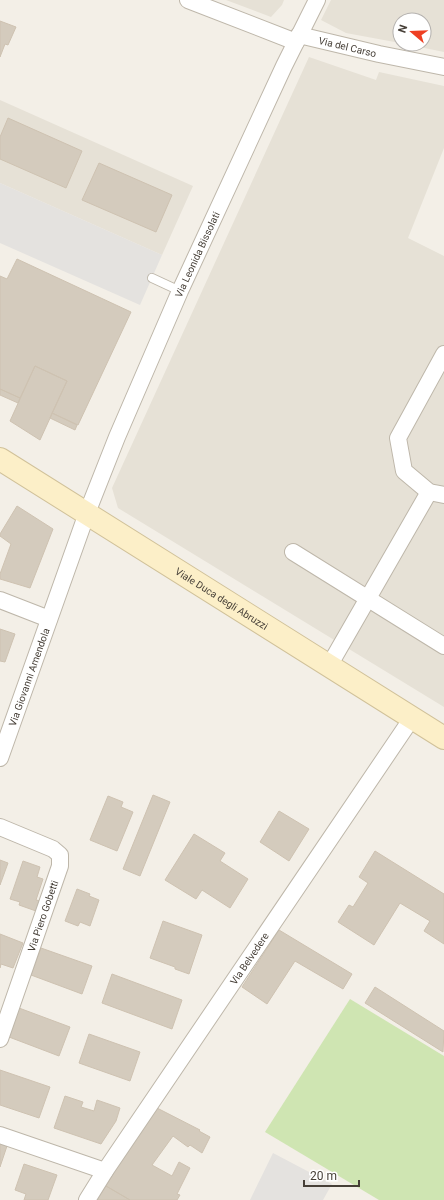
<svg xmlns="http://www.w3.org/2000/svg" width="444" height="1200" viewBox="0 0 444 1200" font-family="Roboto,sans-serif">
  <rect width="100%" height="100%" fill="#f3efe7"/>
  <path fill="#e6e1d6" d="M226,0H284L282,5L271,17Z
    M331,0H444V52L405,44H424V20H400V43L346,33L321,20Z
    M309,57L376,80L379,72L444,86V148L408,238L444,256V707L118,508L112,488Z
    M0,100L193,186L162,255L0,183Z"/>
  <path fill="#cfe5b2" d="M350,999L444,1056V1200H379L265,1132Z"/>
  <path fill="#e4e2df" d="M0,183L162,255L140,305L0,243Z
    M273,1153L332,1184L323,1200H250Z"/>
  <path fill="#d4cbbd" stroke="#cec2b1" d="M0,21L16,27L8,45L5,44L0,57Z
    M8,118L82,151L66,188L0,159V137Z
    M99,163L172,195L156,232L82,200Z
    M17,259L131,312L78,425L52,413L67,381L35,366L20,398L0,389V276L7,279Z
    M35,366L67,381L40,440L10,421Z
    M0,389L20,398L18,403L0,395Z
    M52,413L77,425L75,430L50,418Z
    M17,506L53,529L30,588L0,579V574L11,544L0,536V534Z
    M0,629L15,634L5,662L0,661Z
    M153,795L170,802L140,876L123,869Z
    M108,796L123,802L121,807L133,812L117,851L90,840Z
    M279,811L309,829L289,861L260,842Z
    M194,834L225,853L220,861L248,879L230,908L202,890L196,899L165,880Z
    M375,851L444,894V944L424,931L430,921L400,903L374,945L338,922L349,905L353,907L368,883L359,877Z
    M0,860L8,863L0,885Z
    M23,861L40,867L37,877L43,879L36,900L40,901L36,911L19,905L20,902L10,899Z
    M77,889L90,894L89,896L99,900L90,926L80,922L78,926L65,921Z
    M163,921L202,935L189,974L175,969V967L150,958Z
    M279,930L352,974L343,989L295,961L267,1004L242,987Z
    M0,934L23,943L13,968L1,964L0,968Z
    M41,948L92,966L82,994L31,975Z
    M112,974L182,1000L172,1029L102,1003Z
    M375,987L444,1031L443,1052L365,1003Z
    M19,1008L70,1027L59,1056L9,1037Z
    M89,1034L140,1052L130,1081L79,1063Z
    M0,1070L50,1087L39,1118L0,1105Z
    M65,1096L83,1102L81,1107L94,1111L97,1100L120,1108L116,1121L101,1144L54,1128Z
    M157,1108L200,1130L199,1131L210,1137L202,1153L190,1145L188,1147L173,1136L152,1165L172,1176L179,1162L190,1168L177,1194L180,1195L177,1200H130L106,1186L127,1150Z
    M0,1144L7,1146L0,1167Z
    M24,1164L57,1175L48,1200H24L26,1194L15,1190Z
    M106,1186L130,1200H97Z"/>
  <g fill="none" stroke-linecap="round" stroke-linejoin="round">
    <g stroke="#beb7aa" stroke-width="10">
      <path id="service" d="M152,278L180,291"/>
    </g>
    <g stroke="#beb7aa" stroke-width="18">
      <g id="minor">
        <path d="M188,0L296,42"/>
        <path id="s1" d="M299,35L379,54L444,67"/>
        <path d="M444,354L398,438L404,471L429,492L444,495"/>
        <path d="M293,552L444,646"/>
        <path d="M0,600L49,619"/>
        <path d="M329,666L429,492"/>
        <path id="s2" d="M0,758L87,513L117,437L180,291L284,66L317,0"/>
        <path d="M0,827L53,849L60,855V866L0,1039"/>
        <path d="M0,1135L105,1171"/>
        <path id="s3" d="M87,1200L105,1171L412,718"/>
      </g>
    </g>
    <g stroke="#d0c199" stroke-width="24">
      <g id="secondary">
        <path id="s4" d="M0,459L444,738"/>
      </g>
    </g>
    <use href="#service" stroke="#fff" stroke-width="8"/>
    <use href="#minor" stroke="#fff" stroke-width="16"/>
    <use href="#secondary" stroke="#fcefc8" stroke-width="22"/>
  </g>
  <g text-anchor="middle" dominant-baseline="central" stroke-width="3" stroke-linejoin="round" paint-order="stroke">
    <g font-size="10" fill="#463f37" stroke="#fff">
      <text stroke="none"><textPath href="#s1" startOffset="50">Via del Carso</textPath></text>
      <text stroke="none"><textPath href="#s2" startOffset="541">Via Leonida Bissolati</textPath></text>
      <text stroke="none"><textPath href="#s4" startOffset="262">Viale Duca degli Abruzzi</textPath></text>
      <text stroke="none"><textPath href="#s2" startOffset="86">Via Giovanni Amendola</textPath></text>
      <text transform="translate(43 916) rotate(-71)">Via Piero Gobetti</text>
      <text stroke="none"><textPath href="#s3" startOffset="291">Via Belvedere</textPath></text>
    </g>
  </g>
  <g transform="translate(412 32) rotate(289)"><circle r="19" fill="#ffffff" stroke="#b5b2af"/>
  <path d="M0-3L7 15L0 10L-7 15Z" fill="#ee3f23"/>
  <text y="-6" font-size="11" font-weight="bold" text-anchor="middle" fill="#463f37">N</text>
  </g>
  <path d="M304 1180v6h55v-6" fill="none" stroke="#463f37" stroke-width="2"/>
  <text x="310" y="1180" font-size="12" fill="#463f37" stroke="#ffffff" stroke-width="3" paint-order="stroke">20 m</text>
</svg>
